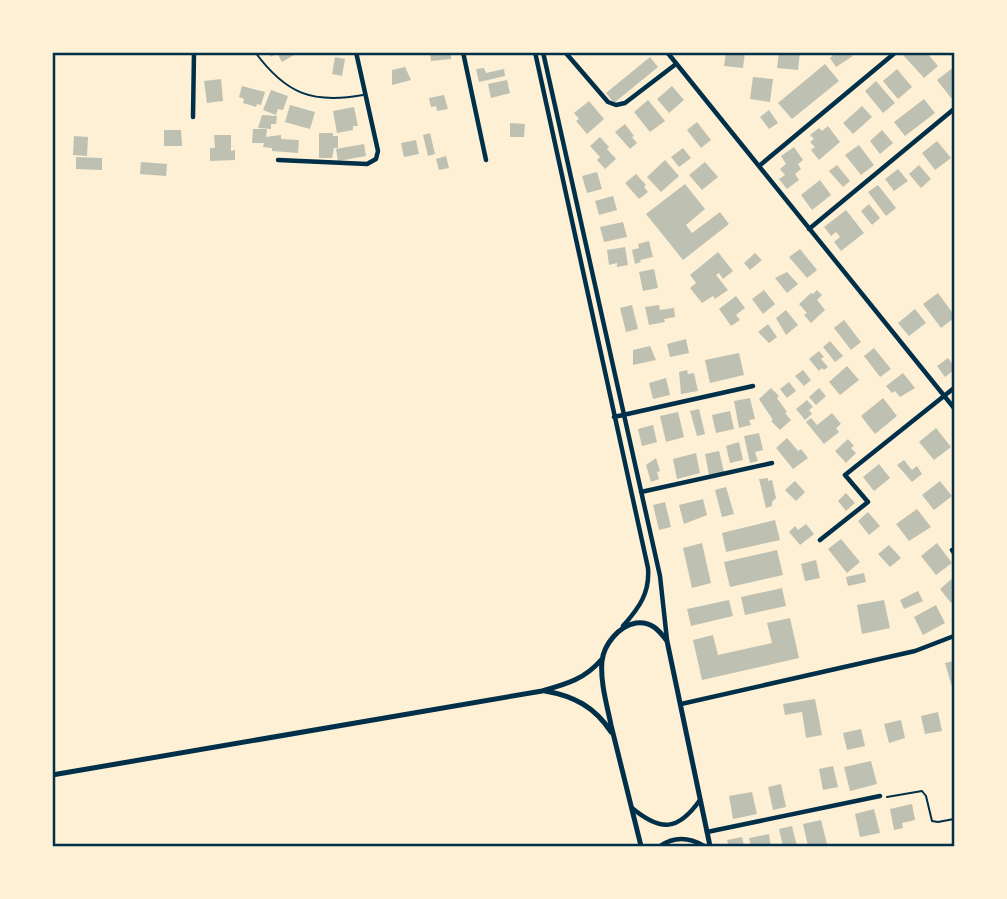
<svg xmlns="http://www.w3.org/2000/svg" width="1007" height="899" viewBox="0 0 1007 899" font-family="Figtree,sans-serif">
  <rect width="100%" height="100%" fill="#fdf0d5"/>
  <path fill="#bec0b2" d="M268,52H299L282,62L277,53L271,57Z
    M430,52H451V59L431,61Z
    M726,52H745L743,68L724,66Z
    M779,52H800L798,70L777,68Z
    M836,52H854L851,55L853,56L836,67L830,58Z
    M906,52H926L938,66L924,78L903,55Z
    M335,57L345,59L342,76L332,74Z
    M650,57L658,67L614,103L606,93Z
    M825,64L839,81L792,119L778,103Z
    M405,67L411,80L392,85V70Z
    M954,67V95L951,98L937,80Z
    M484,68L486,73L504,69L505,76L479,82L476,69Z
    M897,69L912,87L898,99L883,81Z
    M753,77L773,79L770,102L750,99Z
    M221,79L223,101L207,103L204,81Z
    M507,80L510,93L491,98L488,84Z
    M876,81L895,103L883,113L865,91Z
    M242,86L265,92L261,105L257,104L256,107L243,103L244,99L239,97Z
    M672,86L684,100L669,113L657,99Z
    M271,90L288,96L283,110L278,109L276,115L263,110Z
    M444,95L448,109L437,111L436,106L431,107L429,98Z
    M924,99L935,113L905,136L894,122Z
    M648,100L665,121L650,132L634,112Z
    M589,101L604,119L587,134L576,121L579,119L574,113Z
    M290,105L315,112L310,129L285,122Z
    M862,106L872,117L853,134L843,123Z
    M354,107L358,126H353V130L337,133L333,111Z
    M769,110L778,123L769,129L760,117Z
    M262,115L277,116L276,124H271V129L258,128Z
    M697,122L711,140L701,148L687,130Z
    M510,123L525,124L524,137H510Z
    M625,124L634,136L632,137L637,143L630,149L615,132Z
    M828,126L840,142L819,160L811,150L815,147L810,142L814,139L810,135L819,128L822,131Z
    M253,129H267L266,137L281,135V139L299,140L298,153L272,151V148L263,147L264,143H252Z
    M164,130H181L182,146H164Z
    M882,130L893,143L880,154L870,141Z
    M319,133H333V136H338V148H334L332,158H319Z
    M430,133L435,154L428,156L423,135Z
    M214,135H231V151L235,150V160L210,161V148H215Z
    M74,136L88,137L87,156L73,155Z
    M600,137L609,147L607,149L616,159L605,169L597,160L600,157L590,146Z
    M416,140L419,154L404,157L401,143Z
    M937,141L951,158L935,170L922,153Z
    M364,144L366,156L338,161L336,149Z
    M859,145L874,165L861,175L845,155Z
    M794,147L803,160L798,164L801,169L795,174L799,180L787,189L779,179L785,175L780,169L786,164L781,156Z
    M683,148L691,158L679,167L671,157Z
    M446,156L449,168L439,170L436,159Z
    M76,157L102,158V170L76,169Z
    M665,160L679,176L661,192L647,177Z
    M141,162L167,164L166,176L140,174Z
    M705,162L718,177L702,190L689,175Z
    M837,165L850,181L843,187L829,171Z
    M919,165L931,179L921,188L909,174Z
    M898,169L908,181L894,191L885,179Z
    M597,172L602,189L587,193L582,176Z
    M636,174L646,185L644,187L648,192L639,199L625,183Z
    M820,180L831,195L812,210L801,195Z
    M685,184L705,209L686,225L692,233L720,212L729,224L683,260L646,214Z
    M878,185L896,208L886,216L868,192Z
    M613,196L617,210L599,215L595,201Z
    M869,204L880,218L872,225L861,211Z
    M846,210L864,233L841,251L834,242L840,237L836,232L831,236L824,227Z
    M623,222L627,237L604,242L600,227Z
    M649,241L653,257L640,260L641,262L635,264L632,250L639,248L638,244Z
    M625,247L628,265L617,267V263L609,265L607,250Z
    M800,249L817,270L807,278L789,257Z
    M718,252L733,271L723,279L719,273L716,275L728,290L715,299L713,296L702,303L690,288L696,283L690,275Z
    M755,253L762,260L750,270L744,263Z
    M654,269L658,288L643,291L639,272Z
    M787,272L798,284L787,293L775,278Z
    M764,290L775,304L763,314L752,299Z
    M817,290L822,295L817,300L825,310L811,323L804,315L807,313L799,304L811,293L813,294Z
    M938,293L954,315V318L941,328L923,304Z
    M736,296L745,308L736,315L740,320L731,326L719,309Z
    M632,305L638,329L626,332L620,308Z
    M659,305L660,310L674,308L675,317L664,319L665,322L649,325L645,307Z
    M915,309L926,323L909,336L898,323Z
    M786,310L798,325L786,335L776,318Z
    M844,320L861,342L851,350L834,328Z
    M768,324L777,337L769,343L758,332Z
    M686,339L689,353L670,357L667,344Z
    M830,341L843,356L835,362L823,347Z
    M650,346L656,360L633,365V350Z
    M874,348L891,369L880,377L864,356Z
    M819,351L824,357L821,359L828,367L824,370L822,368L819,371L809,359Z
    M739,353L744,375L710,383L705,360Z
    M948,358L954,366V370L945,377L937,366Z
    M847,366L859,380L840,395L829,382Z
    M687,370L688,374L694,373L698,391L681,394L679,372Z
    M803,370L811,380L804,386L795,376Z
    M903,373L915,388L900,397L895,391L892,393L886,386Z
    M666,378L670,395L653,399L649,383Z
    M789,382L796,391L787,398L780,389Z
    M771,388L779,396L777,398L787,412L785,413L791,420L780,430L771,421L773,420L759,399Z
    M819,388L826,396L816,405L809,397Z
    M750,398L755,419L749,420L751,425L739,428L734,401Z
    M883,398L897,416L875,434L861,416Z
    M807,400L813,407L809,410L812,414L805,420L796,409Z
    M699,409L705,434L697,436L690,411Z
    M730,411L734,429L716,433L712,415Z
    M678,412L684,437L666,442L660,416Z
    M832,413L841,424L836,428L839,432L824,444L806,422L811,418L817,425Z
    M653,425L657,442L642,446L638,429Z
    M936,428L951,447L934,460L919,442Z
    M759,433L763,450L755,452L758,461L750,463L744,436Z
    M787,438L798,451L801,449L808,458L793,469L776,448Z
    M848,439L854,446L851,448L856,453L846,463L835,451Z
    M739,442L743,460L730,463L726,446Z
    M719,451L724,472L709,475L705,454Z
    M696,453L700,473L677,479L673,459Z
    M656,458L660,471L657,472L659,479L651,482L646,465Z
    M904,460L912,470L917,466L922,474L912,482L897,465Z
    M879,464L890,478L874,491L863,477Z
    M768,478V481L772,480L776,498L772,502V506L766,508L759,479Z
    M795,481L805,492L796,501L785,490Z
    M940,481L952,496L934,510L922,495Z
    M726,487L734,514L722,517L715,490Z
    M846,493L855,503L846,511L838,501Z
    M703,499L707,515L684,524L679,505Z
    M665,502L671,527L659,530L653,505Z
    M917,509L931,527L909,541L896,524Z
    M868,512L880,526L869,535L858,521Z
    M775,520L780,540L726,552L722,533Z
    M806,524L814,534L800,545L789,532L795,526L798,530Z
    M841,539L860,562L847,573L828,549Z
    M702,543L711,583L692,588L683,548Z
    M937,543L952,563L936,575L921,556Z
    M889,545L901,558L890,567L878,554Z
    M777,550L783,575L730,587L724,562Z
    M816,560L820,578L805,581L801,564Z
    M864,573L866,582L848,586L846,577Z
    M954,577V600L951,603L940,589Z
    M782,588L786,606L745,615L741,597Z
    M918,591L923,601L904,609L900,600Z
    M729,600L733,616L691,626L687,609Z
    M884,600L890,628L862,634L857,605Z
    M936,605L945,623L923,635L914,617Z
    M790,618L799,658L702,680L693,640L713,635L718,655L772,643L767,623Z
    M954,661V686L952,687L945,663Z
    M815,699L822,735L806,738L802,712L785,715L783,704Z
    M938,712L942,731L925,734L921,716Z
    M901,720L905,738L889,743L884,724Z
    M861,729L865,746L847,750L843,733Z
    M871,761L877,784L850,791L844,767Z
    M833,766L838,787L823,790L819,769Z
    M781,784L786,807L773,810L768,787Z
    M752,792L757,814L733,819L729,796Z
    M912,804L915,820L902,823L903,828L894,830L890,809Z
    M874,809L880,833L860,837L855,814Z
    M821,820L827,844L808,846L803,824Z
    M792,826L797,846H783L779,829Z
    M769,834L771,846H751L749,838Z
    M742,837L744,846H729L727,840Z"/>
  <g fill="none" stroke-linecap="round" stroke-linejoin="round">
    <path stroke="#003049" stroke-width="2" d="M887,797L922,791L926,796L932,821L938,822L954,819"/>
    <path stroke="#003049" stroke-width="2" d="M255,52C286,94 312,104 363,95"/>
    <path stroke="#003049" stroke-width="4.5" d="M463,52L486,160
      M535,52L648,568C650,593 639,608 623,626
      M543,52L660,576L667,640
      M565,52L608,102L616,105L625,103L676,64
      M667,52L954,408
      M193,117L194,52
      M278,160L367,164L376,159L378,151L356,52
      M759,166L896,52
      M809,229L954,109
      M614,417L753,386
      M641,492L772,463
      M820,540L868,502L845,475L954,388
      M952,550L954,553
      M681,704L915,651L954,636
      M632,808C661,832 678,831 700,800
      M707,832L880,796
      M660,846C675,836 689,837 704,846"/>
    <path stroke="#003049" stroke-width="5" d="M545,691C574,696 595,707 611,732
      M52,775L542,691C567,684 585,679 602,659
      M641,846C631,806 621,766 611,725C607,705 600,682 602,661C604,644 619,626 636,623C651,621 659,630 667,641L710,846"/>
  </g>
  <rect width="1007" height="899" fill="none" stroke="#fdf0d5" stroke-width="108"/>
  <rect x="54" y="54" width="899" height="791" fill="none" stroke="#003049" stroke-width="2.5"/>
</svg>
